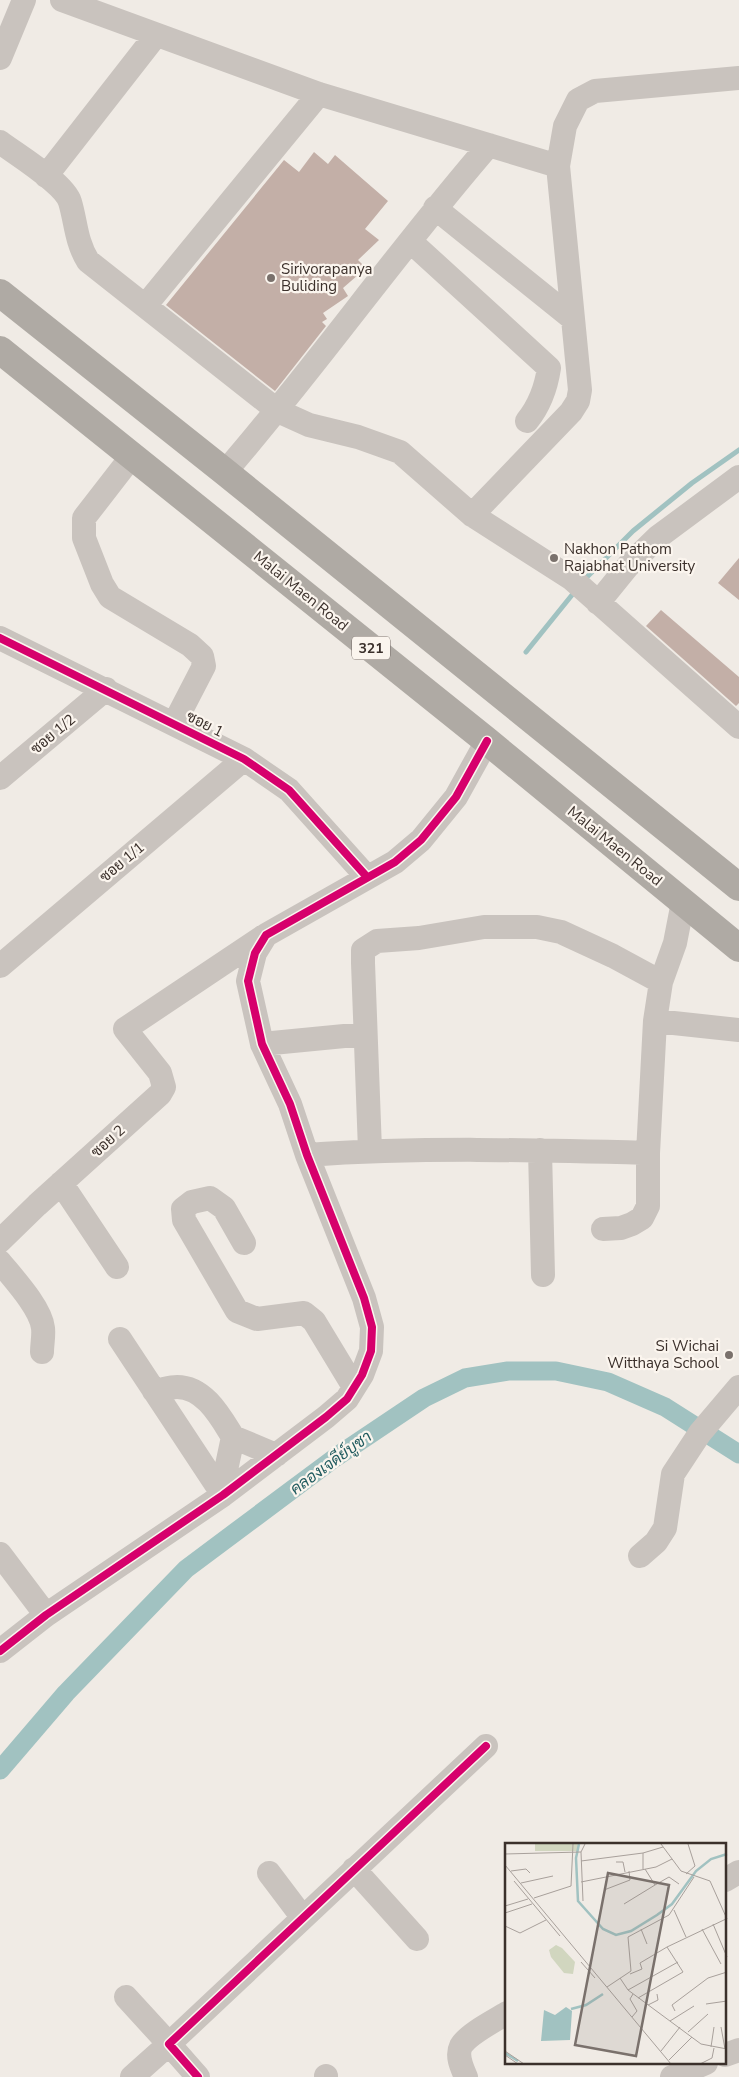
<svg xmlns="http://www.w3.org/2000/svg" width="739" height="2077" viewBox="0 0 739 2077" font-family="'Nunito Sans',Sarabun,sans-serif">
  <rect width="100%" height="100%" fill="#f0ebe5"/>
  <g fill="none" stroke-linecap="round" stroke-linejoin="round">
    <path stroke="#a1c2c1" stroke-width="5" d="M583,581L633,531L692,483L739,450
      M526,652L576,590"/>
    <path stroke="#a1c2c1" stroke-width="19" d="M0,1770L66,1693L186,1569L336,1457L424,1398L465,1378L508,1371H556L608,1382L665,1407L739,1454"/>
  </g>
  <path fill="#c3afa7" d="M314,152L328,164L335,155L388,201L365,229L379,240L358,260L366,268L343,288L348,296L323,313L327,319L322,322L326,326L275,391L166,305L284,160L299,172Z
    M739,558V600L718,583Z
    M661,610L739,677V703L736,706L646,626Z"/>
  <g fill="none" stroke-linecap="round" stroke-linejoin="round">
    <path stroke="#c9c3be" stroke-width="24" d="M62,0L319,94L558,166
      M0,58L24,0
      M0,142C17,155 64,183 70,202C76,222 76,242 88,261L278,411L309,425L358,437L400,452L472,515L572,579L739,727
      M46,176L156,35
      M435,208L573,319
      M410,241L549,368C546,388 540,405 527,421
      M145,306L319,94
      M132,456L84,518V538L102,584L110,597L190,645L202,656L204,666L174,724
      M225,472C317,366 397,251 489,145
      M472,515L571,412L578,401L580,390L558,166L565,126L578,100L595,91L739,78
      M598,603L628,566L658,537L739,477
      M0,638L244,759L289,790L367,877
      M0,778L106,689
      M0,966L244,759
      M655,1021L739,1030
      M262,1044L365,1034
      M370,1150L363,963V950L377,941L419,938L484,927H537L561,932L613,956L661,982
      M540,1150L543,1275
      M307,1155C420,1147 534,1150 648,1153
      M61,1183L117,1267
      M603,1229L621,1228L632,1224L642,1218L648,1206V1153L655,1021L661,982L675,943L683,902
      M0,1241L37,1205L160,1094L164,1087L160,1073L125,1029L264,936
      M244,1243L224,1208L210,1198L192,1202L183,1209L184,1220L237,1311L257,1319L304,1313L314,1321L354,1387
      M0,1262C13,1278 41,1308 43,1328C44,1336 42,1344 42,1352
      M120,1339L223,1495
      M154,1391C162,1390 170,1387 177,1387C205,1387 221,1418 233,1437L226,1470L219,1487
      M233,1437L276,1455
      M0,1554L46,1615
      M640,1556L656,1542L665,1528L673,1474L700,1433L739,1387
      M0,1651L46,1615L223,1495L326,1417L347,1399L362,1375L371,1351L372,1327L364,1298L307,1155L290,1104L262,1044L248,981L255,953L266,935L395,862L421,840L456,797L487,741
      M354,1869L417,1939
      M269,1873L303,1918
      M725,1880L739,1872
      M126,1997L169,2044L132,2077
      M725,2055L739,2050
      M326,2076V2077
      M198,2077L169,2044L486,1746
      M466,2077C462,2068 456,2056 461,2046C468,2034 494,2021 507,2013
      M672,2077L706,2063"/>
    <path stroke="#afaaa4" stroke-width="28" d="M0,293L225,472L739,887
      M0,350L487,741L739,948"/>
    <g stroke="#fbf5ee" stroke-width="11">
      <path id="cycleway" d="M0,638L244,759L289,790L367,877
        M0,1651L46,1615L223,1495L326,1417L347,1399L362,1375L371,1351L372,1327L364,1298L307,1155L290,1104L262,1044L248,981L255,953L266,935L395,862L421,840L456,797L487,741
        M198,2077L169,2044L486,1746"/>
    </g>
    <use href="#cycleway" stroke="#d6006c" stroke-width="8"/>
  </g>
  <g fill="#7a716c" stroke="#fbf5ee" stroke-width="2">
    <circle cx="271" cy="278" r="5"/>
    <circle cx="554" cy="558" r="5"/>
    <circle cx="729" cy="1355" r="5"/>
  </g>
  <g text-anchor="middle" dominant-baseline="central" stroke-width="4.5" stroke-linejoin="round" paint-order="stroke">
    <rect fill="#fbf5ee" stroke="#756b66" stroke-width="1" x="352" y="636.5" width="38" height="23" rx="4"/>
    <g font-size="14" font-weight="bold" fill="#3b302b">
      <text x="371" y="648">321</text>
    </g>
    <g font-size="15" fill="#3b302b" stroke="#fbf5ee" text-anchor="start">
      <text x="281" y="269">Sirivorapanya<tspan x="281" dy="17">Buliding</tspan></text>
      <text x="564" y="549">Nakhon Pathom<tspan x="564" dy="17">Rajabhat University</tspan></text>
      <text x="719" y="1346" text-anchor="end">Si Wichai<tspan x="719" dy="17">Witthaya School</tspan></text>
    </g>
    <g font-size="15" fill="#3b302b" stroke="#fbf5ee">
      <text transform="translate(301 591) rotate(39)">Malai Maen Road</text>
      <text transform="translate(205 724) rotate(27)">ซอย 1</text>
      <text transform="translate(53 734) rotate(-40)">ซอย 1/2</text>
      <text transform="translate(615 846) rotate(39)">Malai Maen Road</text>
      <text transform="translate(122 862) rotate(-40)">ซอย 1/1</text>
      <text transform="translate(108 1141) rotate(-42)">ซอย 2</text>
    </g>
    <g font-size="16" font-style="italic" fill="#1f5a5e" stroke="#fbf5ee">
      <text transform="translate(331 1463) rotate(-36)">คลองเจดีย์บูชา</text>
    </g>
  </g>
  <g transform="translate(505 1843)">
    <rect width="221" height="221" fill="#f0ebe5"/>
    <path d="M30,1H74L72,8H30ZM51,102L57,105L70,119L68,131L59,130L46,114L44,107Z" fill="#d1d6bf"/>
    <path d="M61,164L67,168L65,197L36,198L39,167L50,172Z" fill="#a1c2c1"/>
    <path fill="none" stroke="#a1c2c1" stroke-width="2.5" d="M74,1L71,15L73,58L98,86L111,92L126,88L152,72L167,61L191,28L206,16L222,11M66,166L81,162L98,151M0,210L13,218"/>
    <path fill="none" stroke="#a8a09b" stroke-width="1" d="M156,1L176,28L205,38L222,76M0,11L76,9M76,18L138,10M111,19H118L120,29M0,22L166,221M138,26V10L158,4M6,28L21,26L25,30M181,31L190,23L183,1M9,38L55,93M76,39L151,24L167,16M16,40L48,33M150,42L164,34L174,41M99,47L125,37L124,28M29,55L66,43L68,1M78,58L76,9L80,1M119,61L150,42L140,26M0,63L23,56M169,67L181,94M0,70L27,61M208,81L222,114M0,83L15,90L41,77M136,86L142,101M197,86L216,121M76,119L90,135M125,131L137,126L135,120L162,104L221,76M115,135L123,147L196,201L222,206M102,144L126,128L123,94L164,72L189,34M123,147L173,119M133,155L178,129L162,104M201,161L222,158M143,162L153,157L152,151M170,168L167,162L203,135L222,129M127,174L132,168L125,156L128,151M165,178L189,163M216,184L220,206M183,189L203,171M206,204L209,184M0,208L19,221M156,208L175,184M0,212L13,221M164,217L187,194M195,221L207,215L209,205"/>
    <path fill="#7a716c" fill-opacity="0.15" stroke="#7a716c" stroke-width="2.5" d="M103,30L164,42L131,213L70,202Z"/>
    <rect width="221" height="221" fill="none" stroke="#3b302b" stroke-width="2.5"/>
  </g>
</svg>
